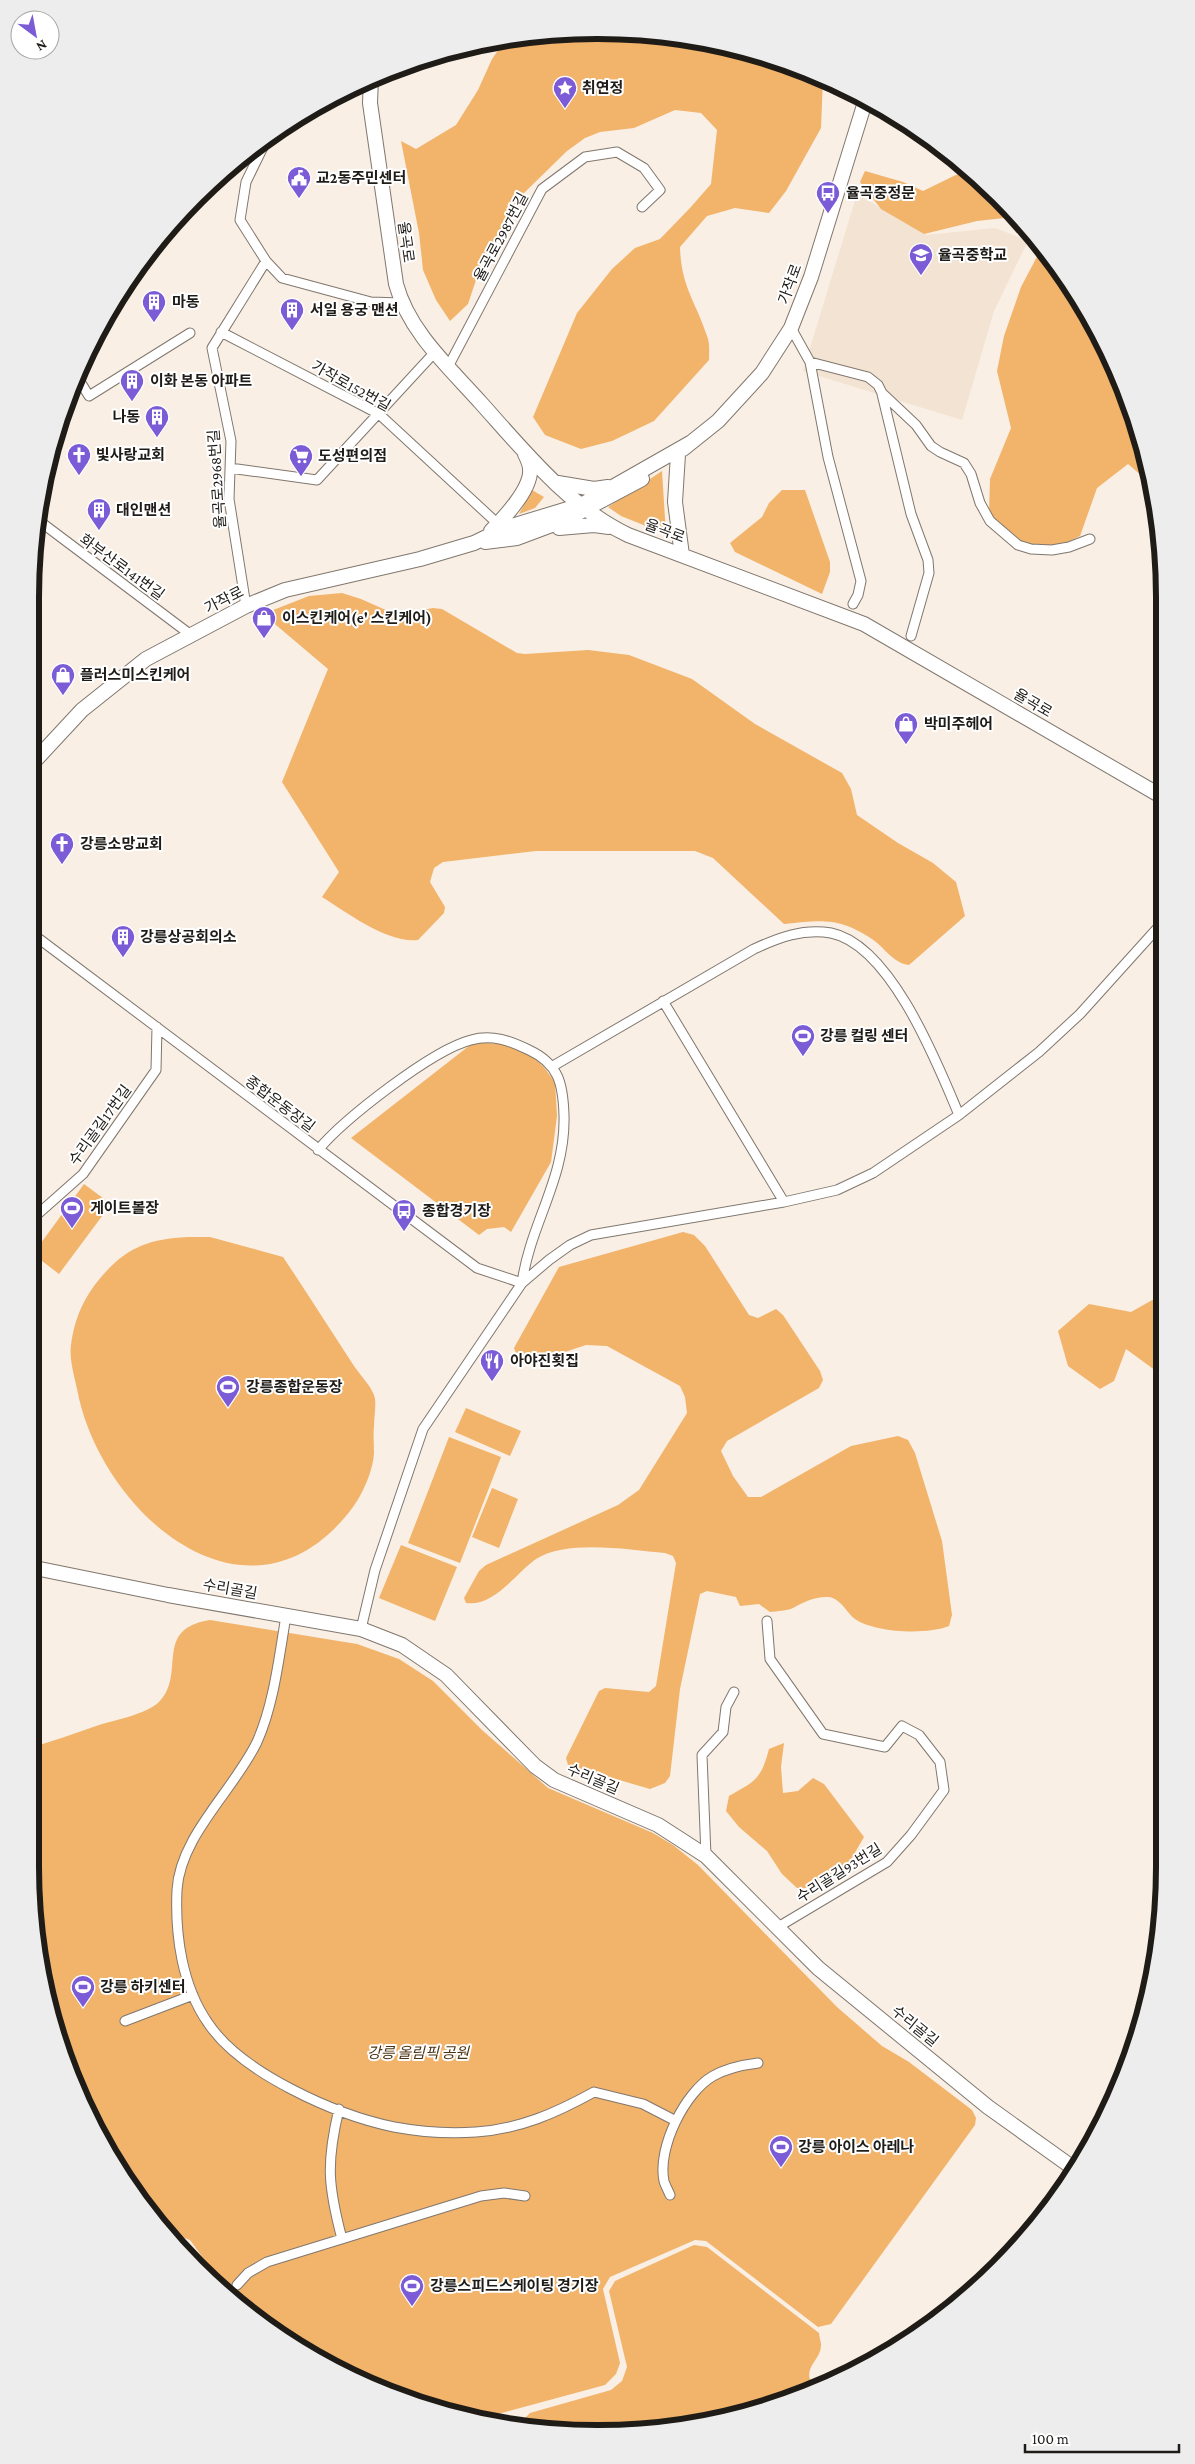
<svg xmlns="http://www.w3.org/2000/svg" width="1195" height="2464" viewBox="0 0 1195 2464" font-family="'Crimson Pro','Noto Sans KR',serif">
  <rect width="100%" height="100%" fill="#f9efe4"/>
  <path fill="#f3e3d2" d="M857,194L926,235L995,228L1028,241L994,311L962,420L803,371Z"/>
  <path fill="#f2b36b" d="M598,30L649,35L665,45L725,46L815,73L823,78L821,128L786,191L769,213L735,208L707,216L680,247C681,287 696,302 707,336C710,343 709,352 709,360L654,421L612,441L581,449L545,435L533,417L577,313L612,269L635,248L660,239L690,208L711,184L717,130L701,113L675,110L634,128L600,132L585,138L567,151L524,193L484,256L468,304L450,321L436,300L423,270L419,233L401,141L416,149L456,125L478,90L492,59L506,39Z
    M966,170L1013,217L977,221L924,234L881,209L860,182L865,171L903,182L923,191Z
    M1020,224L1048,252L1122,381L1149,482L1128,464L1097,488L1080,536L1047,553L1011,545L989,514L990,479L1011,428L997,371L1004,336L1021,287L1040,251Z
    M662,471L666,534L621,516L608,507Z
    M532,490L544,497L535,508L519,514Z
    M782,490H805L830,562V572L822,594L735,552L730,543L762,517L769,503Z
    M342,593L361,599L397,615L433,608L442,609L517,653L525,654L588,650L629,655L692,679L755,724L842,773L851,789L857,815L898,843L933,863L956,882L965,916L909,965C893,963 885,948 872,939C839,917 822,920 784,924L713,858L695,851H536L443,862L434,868L430,882L445,907L444,913L418,940C386,943 348,913 322,897L339,872L282,782L328,669L263,614L309,596Z
    M474,1042L501,1044L527,1052L543,1066L555,1082L557,1116L551,1162L511,1232L504,1227L487,1229L479,1235L351,1138Z
    M84,1184L111,1204L59,1274L33,1254Z
    M683,1232L694,1235L705,1246L749,1315L758,1318L776,1309L783,1315L820,1371L823,1380L819,1388L727,1441L721,1451L733,1476L748,1497H761L851,1446L898,1436L908,1440L915,1453L942,1541L952,1615L949,1626C927,1635 875,1633 855,1619C847,1613 841,1599 829,1597C816,1596 803,1602 793,1608C787,1611 777,1611 770,1612L759,1604L740,1606L736,1597L707,1591L700,1594L680,1689L670,1776L665,1783L650,1789L568,1765L566,1758L599,1691L605,1688L649,1692L656,1686L676,1563L673,1556L665,1553C629,1550 568,1539 536,1559C516,1573 494,1607 466,1603L464,1598L479,1571L486,1565L618,1505L639,1490L687,1413L685,1397L680,1386L607,1346L586,1345L526,1365L519,1361L514,1348L559,1267Z
    M187,1237H210L283,1257C307,1293 330,1329 354,1366C360,1375 374,1389 375,1399C376,1408 374,1418 374,1426C373,1435 374,1444 374,1453C373,1471 363,1493 353,1507C251,1644 100,1514 77,1389C74,1375 69,1358 71,1345C75,1317 84,1297 102,1276C127,1247 150,1239 187,1237Z
    M1163,1294V1376L1126,1349L1114,1381L1100,1389L1068,1366L1058,1331L1089,1304L1131,1312Z
    M466,1408L521,1431L510,1456L455,1432Z
    M449,1437L501,1457L460,1563L408,1543Z
    M492,1488L518,1499L499,1548L472,1537Z
    M401,1545L457,1567L435,1621L379,1598Z
    M210,1620L357,1644L399,1659L433,1681L482,1730L548,1788L653,1833L673,1845L698,1865L837,2007L882,2046L909,2062L972,2110L976,2118L975,2125L831,2324L818,2327L706,2241L695,2240L610,2277L603,2289L620,2363L616,2374L605,2385L476,2420L380,2391L282,2339L223,2293L211,2280L206,2262L190,2240L165,2231L147,2212L106,2150L60,2049L41,1977L30,1866V1748C53,1741 76,1733 99,1725C116,1720 146,1714 159,1702C187,1674 152,1629 210,1620Z
    M784,1743L781,1767L783,1793L798,1791L813,1778L824,1784L864,1837L846,1868L813,1888H797L782,1874L767,1851L739,1827L726,1811L729,1796C755,1781 761,1780 769,1749Z
    M694,2245L707,2247L819,2333C819,2337 821,2341 821,2345C821,2362 799,2368 815,2388C791,2397 767,2409 743,2415C671,2433 593,2437 519,2427L520,2423L530,2413L611,2390L622,2381L627,2367L609,2291L615,2281Z"/>
  <g fill="none" stroke-linecap="round" stroke-linejoin="round">
    <g stroke="#80776e" stroke-width="11">
      <path id="street" d="M266,261L282,278L371,302L401,303
        M791,328L810,362L828,457L861,581L858,595L853,604
        M221,332L379,414L498,524
        M810,362L868,377L878,385L882,393L916,425L931,446L940,452L964,463L971,474L980,503L990,521L1018,545L1031,549L1052,550L1069,547L1090,539
        M448,367L542,189L585,157L617,152L644,168L660,190L642,207
        M76,375L89,396L190,333
        M882,394L911,514L928,560L929,573L911,636
        M230,468L317,480L435,352
        M38,520L191,635
        M246,606L229,499L231,441L212,348L266,261L240,220L246,182L265,143L292,120
        M30,932L477,1268L522,1283C530,1224 566,1178 564,1115C563,1084 559,1064 529,1050C511,1041 492,1034 471,1040C432,1050 344,1119 318,1150
        M663,1001L784,1202
        M553,1066L754,949C778,938 803,928 831,933C891,945 938,1065 959,1115
        M30,1221L83,1174L156,1070L157,1027
        M286,1616C279,1657 274,1704 257,1742C234,1790 180,1836 177,1890C175,1935 182,1986 208,2023C241,2073 336,2115 394,2127C421,2132 448,2134 476,2132C520,2129 556,2113 594,2092L643,2104L676,2121
        M767,1621L770,1659L823,1734L885,1747L902,1726L919,1735L940,1762L944,1790L911,1835L887,1862L778,1927
        M361,1629L375,1570L423,1429L522,1283L549,1260L570,1245L591,1235L784,1202L837,1190L873,1173L959,1115L1039,1052L1080,1014L1162,923
        M706,1856L702,1755L723,1732L726,1707L734,1692
        M125,2021L193,1995
        M339,2109C326,2163 328,2186 342,2239
        M670,2195C668,2190 665,2185 664,2181C657,2148 685,2092 713,2076C727,2068 742,2065 758,2063
        M237,2285L248,2273L267,2262L481,2196L504,2193L525,2196"/>
    </g>
    <g stroke="#80776e" stroke-width="16">
      <path id="secondary" d="M371,78L370,103L396,284C409,332 449,367 481,403C524,451 569,507 628,535L864,624L1161,796
        M683,449L718,421L762,373L791,328L811,277L865,102
        M678,454L675,502L682,555
        M558,483L594,489L608,487
        M559,528L594,525L609,527
        M491,531C504,518 532,488 530,469C530,464 527,458 525,454
        M485,542L517,538L565,520L642,479
        M30,766L82,710L146,659L246,606L285,590L420,559L474,543L505,528L581,505L690,443
        M30,1567L168,1595L361,1629L402,1645L446,1675L535,1766L554,1780L658,1825L706,1856L818,1968L988,2107L1076,2170"/>
    </g>
    <use href="#street" stroke="#fff" stroke-width="9"/>
    <use href="#secondary" stroke="#fff" stroke-width="14"/>
  </g>
  <defs>
    <g id="sight-pin" transform="scale(1.25)"><path d="M0 17L-7.5 6A9.5 9.5 0 1 1 7.5 6Z" fill="#7b5cd6" stroke="#fff"/><path d="M0-6L1.8-2.2L6-1.7L2.9 1.2L3.7 5.4L0 3.3L-3.7 5.4L-2.9 1.2L-6-1.7L-1.8-2.2Z" fill="#fff"/></g>
    <g id="civic-pin" transform="scale(1.25)"><path d="M0 17L-7.5 6A9.5 9.5 0 1 1 7.5 6Z" fill="#7b5cd6" stroke="#fff"/><path d="M-.6-6.5H3V-4.5H.6V-3L4-1V1h2V6H-6V1h2V-1L-.6-3ZM-1.2 2.5V6h2.4V2.5Z" fill="#fff"/></g>
    <g id="bus-pin" transform="scale(1.25)"><path d="M0 17L-7.5 6A9.5 9.5 0 1 1 7.5 6Z" fill="#7b5cd6" stroke="#fff"/><path d="M-5-6H5V4H4V6H2V4H-2V6H-4V4H-5ZM-3.5-4V0h7V-4ZM-3.5 1.2v1.5H-2V1.2ZM2 1.2v1.5H3.5V1.2Z" fill="#fff"/></g>
    <g id="school-pin" transform="scale(1.25)"><path d="M0 17L-7.5 6A9.5 9.5 0 1 1 7.5 6Z" fill="#7b5cd6" stroke="#fff"/><path d="M0-5L7-2L0 1L-7-2ZM-4 1L0 2.5L4 1V4Q0 6-4 4Z" fill="#fff"/></g>
    <g id="building-pin" transform="scale(1.25)"><path d="M0 17L-7.5 6A9.5 9.5 0 1 1 7.5 6Z" fill="#7b5cd6" stroke="#fff"/><path d="M-4-6H4V6H1V3H-1V6H-4ZM-2.5-4.3h1.7v1.8h-1.7ZM.8-4.3h1.7v1.8H.8ZM-2.5-1h1.7V.8h-1.7ZM.8-1h1.7V.8H.8Z" fill="#fff"/></g>
    <g id="church-pin" transform="scale(1.25)"><path d="M0 17L-7.5 6A9.5 9.5 0 1 1 7.5 6Z" fill="#7b5cd6" stroke="#fff"/><path d="M-1.2-6h2.4v3.5h3.3v2.4h-3.3V6h-2.4V-.1h-3.3v-2.4h3.3Z" fill="#fff"/></g>
    <g id="supermarket-pin" transform="scale(1.25)"><path d="M0 17L-7.5 6A9.5 9.5 0 1 1 7.5 6Z" fill="#7b5cd6" stroke="#fff"/><path d="M-6-5.5h2.5l.6 2H6L4.5 2H-2.5L-4.4-4H-6ZM-1.5 3.2a1.3 1.3 0 1 0 .1 0ZM3 3.2a1.3 1.3 0 1 0 .1 0Z" fill="#fff"/></g>
    <g id="shop-pin" transform="scale(1.25)"><path d="M0 17L-7.5 6A9.5 9.5 0 1 1 7.5 6Z" fill="#7b5cd6" stroke="#fff"/><path d="M-5-2.5h2.3a2.7 3.5 0 0 1 5.4 0H5L5.5 6h-11ZM-1.5-2.5h3a1.5 2.3 0 0 0-3 0Z" fill="#fff"/></g>
    <g id="stadium-pin" transform="scale(1.25)"><path d="M0 17L-7.5 6A9.5 9.5 0 1 1 7.5 6Z" fill="#7b5cd6" stroke="#fff"/><path d="M0-5a6.5 5 0 1 0 0 10a6.5 5 0 1 0 0-10ZM-3.5-1.8h7v3.6h-7Z" fill="#fff"/></g>
    <g id="restaurant-pin" transform="scale(1.25)"><path d="M0 17L-7.5 6A9.5 9.5 0 1 1 7.5 6Z" fill="#7b5cd6" stroke="#fff"/><path d="M-5-6h1v4h1v-4h1v4h1v-4h1v5L-1.5 .5V6h-2V.5L-5-1ZM5-6V6H3V1.5H1.5Q1.5-4 5-6Z" fill="#fff"/></g>
  </defs>
  <g fill-rule="evenodd">
    <use href="#sight-pin" x="565" y="88"/>
    <use href="#civic-pin" x="299" y="178"/>
    <use href="#bus-pin" x="828" y="193"/>
    <use href="#school-pin" x="921" y="255"/>
    <use href="#building-pin" x="154" y="302"/>
    <use href="#building-pin" x="292" y="310"/>
    <use href="#building-pin" x="132" y="381"/>
    <use href="#building-pin" x="157" y="417"/>
    <use href="#church-pin" x="79" y="455"/>
    <use href="#supermarket-pin" x="301" y="456"/>
    <use href="#building-pin" x="99" y="510"/>
    <use href="#shop-pin" x="264" y="618"/>
    <use href="#shop-pin" x="63" y="675"/>
    <use href="#shop-pin" x="906" y="724"/>
    <use href="#church-pin" x="62" y="844"/>
    <use href="#building-pin" x="123" y="937"/>
    <use href="#stadium-pin" x="803" y="1036"/>
    <use href="#stadium-pin" x="72" y="1208"/>
    <use href="#bus-pin" x="404" y="1211"/>
    <use href="#restaurant-pin" x="492" y="1361"/>
    <use href="#stadium-pin" x="228" y="1387"/>
    <use href="#stadium-pin" x="83" y="1987"/>
    <use href="#stadium-pin" x="781" y="2147"/>
    <use href="#stadium-pin" x="412" y="2286"/>
  </g>
  <g text-anchor="middle" dominant-baseline="central" stroke-width="4" stroke-linejoin="round" paint-order="stroke">
    <g font-size="15" font-weight="bold" fill="#1f1c18" stroke="#fff" text-anchor="start">
      <text x="582" y="88">취연정</text>
      <text x="316" y="178">교2동주민센터</text>
      <text x="846" y="193">율곡중정문</text>
      <text x="938" y="255">율곡중학교</text>
      <text x="172" y="302">마동</text>
      <text x="310" y="310">서일 용궁 맨션</text>
      <text x="150" y="381">이화 본동 아파트</text>
      <text x="140" y="417" text-anchor="end">나동</text>
      <text x="96" y="455">빛사랑교회</text>
      <text x="318" y="456">도성편의점</text>
      <text x="116" y="510">대인맨션</text>
      <text x="282" y="618">이스킨케어(e' 스킨케어)</text>
      <text x="80" y="675">플러스미스킨케어</text>
      <text x="924" y="724">박미주헤어</text>
      <text x="80" y="844">강릉소망교회</text>
      <text x="140" y="937">강릉상공회의소</text>
      <text x="820" y="1036">강릉 컬링 센터</text>
      <text x="90" y="1208">게이트볼장</text>
      <text x="422" y="1211">종합경기장</text>
      <text x="510" y="1361">아야진횟집</text>
      <text x="246" y="1387">강릉종합운동장</text>
      <text x="100" y="1987">강릉 하키센터</text>
      <text x="798" y="2147">강릉 아이스 아레나</text>
      <text x="430" y="2286">강릉스피드스케이팅 경기장</text>
    </g>
    <g font-size="15" fill="#1f1c18" stroke="#fff">
      <text transform="translate(501 237) rotate(-62)">율곡로2987번길</text>
      <text transform="translate(406 242) rotate(82)">율곡로</text>
      <text transform="translate(790 284) rotate(-70)">가작로</text>
      <text transform="translate(351 386) rotate(29)">가작로152번길</text>
      <text transform="translate(217 479) rotate(-94)">율곡로2968번길</text>
      <text transform="translate(665 531) rotate(20)">율곡로</text>
      <text transform="translate(122 567) rotate(36)">화부산로141번길</text>
      <text transform="translate(224 600) rotate(-27)">가작로</text>
      <text transform="translate(1033 703) rotate(30)">율곡로</text>
      <text transform="translate(280 1104) rotate(37)">종합운동장길</text>
      <text transform="translate(100 1125) rotate(-54)">수리골길17번길</text>
      <text transform="translate(230 1589) rotate(10)">수리골길</text>
      <text transform="translate(593 1779) rotate(23)">수리골길</text>
      <text transform="translate(839 1873) rotate(-32)">수리골길93번길</text>
      <text transform="translate(915 2026) rotate(39)">수리골길</text>
    </g>
    <g font-size="15" font-style="italic" fill="#4c3313" stroke="#fff">
      <text x="418" y="2053">강릉 올림픽 공원</text>
    </g>
  </g>
  <path d="M0 0H1195V2464H0ZM597 39H598A558 558 0 0 1 1156 597V1867A558 558 0 0 1 598 2425H597A558 558 0 0 1 39 1867V597A558 558 0 0 1 597 39Z" fill="#ededed" fill-rule="evenodd"/>
  <path fill="none" stroke="#1f1c18" stroke-width="6" d="M597 39H598A558 558 0 0 1 1156 597V1867A558 558 0 0 1 598 2425H597A558 558 0 0 1 39 1867V597A558 558 0 0 1 597 39Z"/>
  <g transform="translate(35 35) rotate(148)"><circle r="24" fill="#ffffff" stroke="#a5a4a3"/>
  <path d="M0-4L9 19L0 12L-9 19Z" fill="#7b5cd6"/>
  <text y="-8" font-size="14" font-weight="bold" text-anchor="middle" fill="#1f1c18">N</text>
  </g>
  <path d="M1025 2444v8h154v-8" fill="none" stroke="#1f1c18" stroke-width="2.5"/>
  <text x="1032" y="2444" font-size="15" fill="#1f1c18" stroke="#ffffff" stroke-width="4" paint-order="stroke">100 m</text>
</svg>
